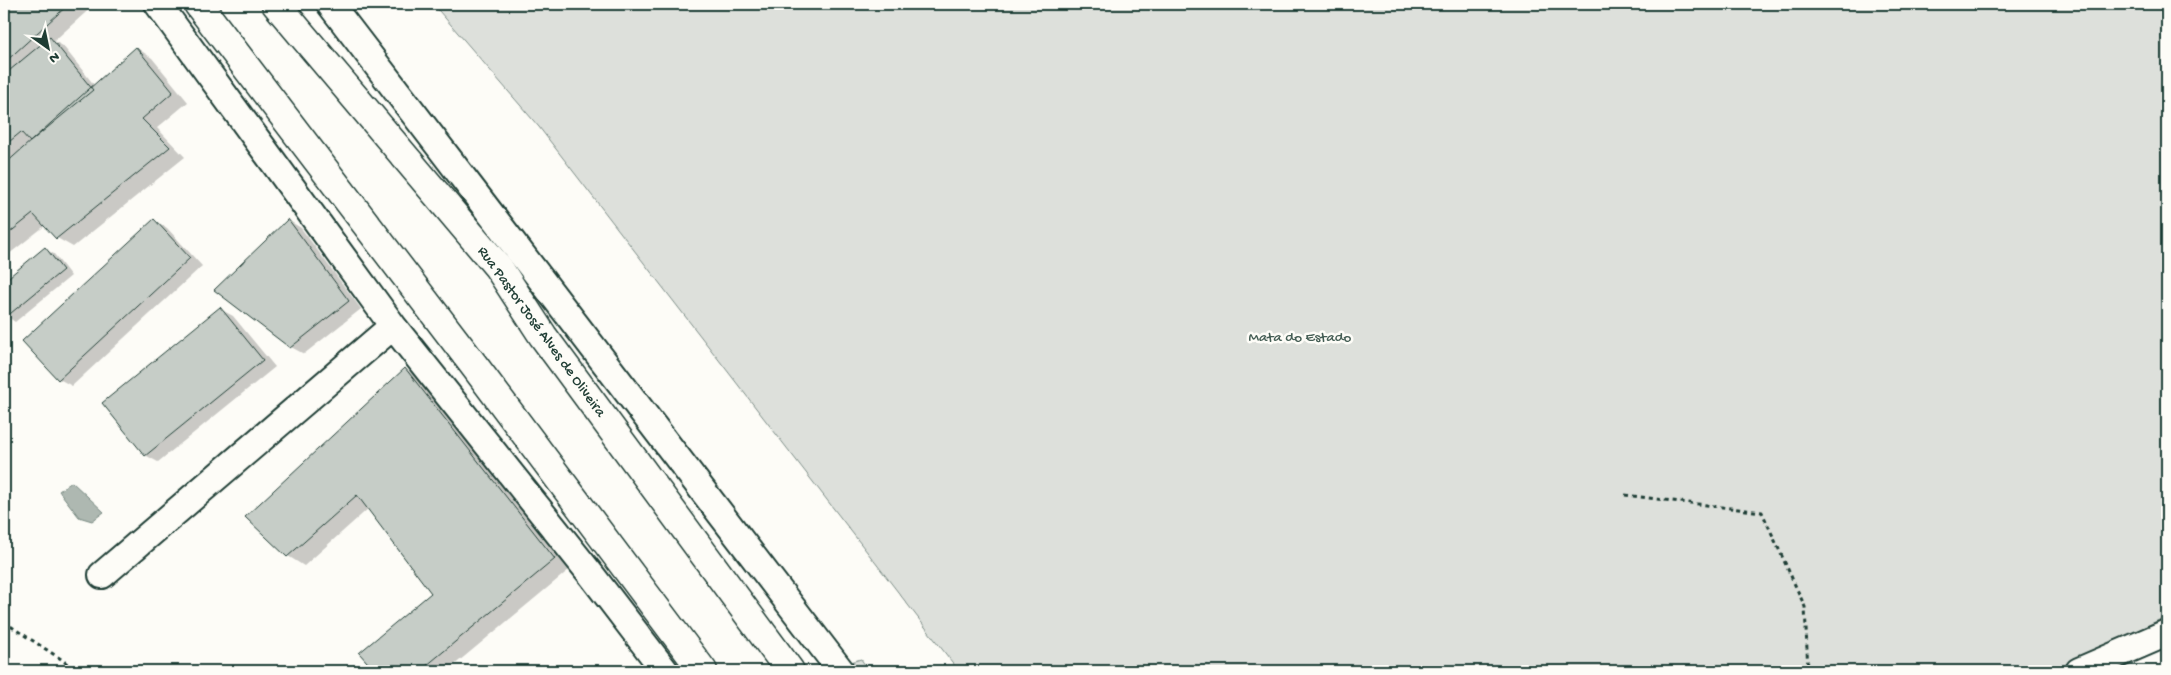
<svg xmlns="http://www.w3.org/2000/svg" width="2171" height="675" viewBox="0 0 2171 675" font-family="'Gochi Hand',sans-serif">
  <rect width="100%" height="100%" fill="#fdfcf7"/>
  <filter id="ink" filterUnits="userSpaceOnUse"><feTurbulence type="fractalNoise" baseFrequency=".02" numOctaves="2"/><feDisplacementMap in="SourceGraphic" scale="10" xChannelSelector="R" yChannelSelector="G"/><feConvolveMatrix kernelMatrix="1 2 1 2 8 2 1 2 1" color-interpolation-filters="sRGB"/></filter>
  <g filter="url(#ink)">
    <path fill="#dde0db" stroke="#7e8e88" d="M433,4H2167V616L2054,671H959L539,127Z
      M861,659L869,671H845L851,662Z"/>
    <path fill="#aeb8b1" stroke="#75877f" d="M72,482L104,512L92,521L79,517L59,491Z"/>
    <path fill="#0003" d="M4,4H95L54,41L63,46L95,86L137,48L152,58L188,102L157,128L185,157L73,247L57,238L46,225L4,258V167L10,162L8,160L4,164Z
      M154,220L167,228L202,266L72,386L59,379Z
      M288,220L301,228L361,309L304,354L291,347Z
      M45,249L54,254L71,276L15,322L4,314V282Z
      M220,309L233,316L275,367L158,462L145,455Z
      M406,369L421,379L570,569L447,671H376L360,654L432,593L369,508L304,566L288,556Z"/>
    <path fill="#c6cdc7" stroke="#1f3d34" d="M4,4H69L4,63Z
      M50,37L93,90L30,142L21,132L4,146V75Z
      M136,47L173,92L142,119L170,147L56,239L33,214L4,237V165Z
      M154,219L190,258L58,380L22,341Z
      M288,219L349,301L290,348L214,290Z
      M45,247L63,270L5,318L4,281Z
      M220,307L263,360L145,456L102,403Z
      M405,368L555,559L420,671H375L359,653L431,593L357,495L287,557L245,517Z"/>
    <g fill="none" stroke-linecap="round" stroke-linejoin="round">
      <g stroke="#1f3d34" stroke-width="30">
        <path id="minor" d="M158,4L393,326L593,577L665,671
          M330,4L841,671
          M102,575L393,326
          M2079,671L2167,633"/>
      </g>
      <g stroke="#1f3d34" stroke-width="31">
        <path id="trunk" d="M198,4L476,368L703,671
          M276,4L498,267L543,336L790,671"/>
      </g>
      <path stroke="#1f3d34" stroke-width="3" stroke-dasharray="4 4" stroke-linecap="butt" d="M1625,495L1762,512L1805,607L1808,671
        M4,622L61,659L76,671"/>
      <use href="#minor" stroke="#fdfcf7" stroke-width="26"/>
      <use href="#trunk" stroke="#fdfcf7" stroke-width="28"/>
    </g>
  </g>
  <g text-anchor="middle" dominant-baseline="central" stroke-width="5" stroke-linejoin="round" paint-order="stroke">
    <g font-size="15" fill="#1f3d34" stroke="#fdfcf7">
      <text transform="translate(541 332) rotate(54)">Rua Pastor José Alves de Oliveira</text>
    </g>
    <g font-size="15" fill="#455e55" stroke="#fdfcf7">
      <text x="1300" y="338">Mata do Estado</text>
    </g>
  </g>
  <rect width="2171" height="675" fill="none" stroke="#fdfcf7" stroke-width="20"/>
  <rect x="10" y="10" width="2151" height="655" fill="none" stroke="#1f3d34" stroke-width="2" filter="url(#ink)"/>
  <g transform="translate(48 48) rotate(147)" stroke="#fdfcf7" stroke-width="4" paint-order="stroke">
  <path d="M0-4L9 19L0 12L-9 19Z" fill="#1f3d34"/>
  <text y="-8" font-size="14" font-weight="bold" text-anchor="middle" fill="#1f3d34">N</text>
  </g>
</svg>
